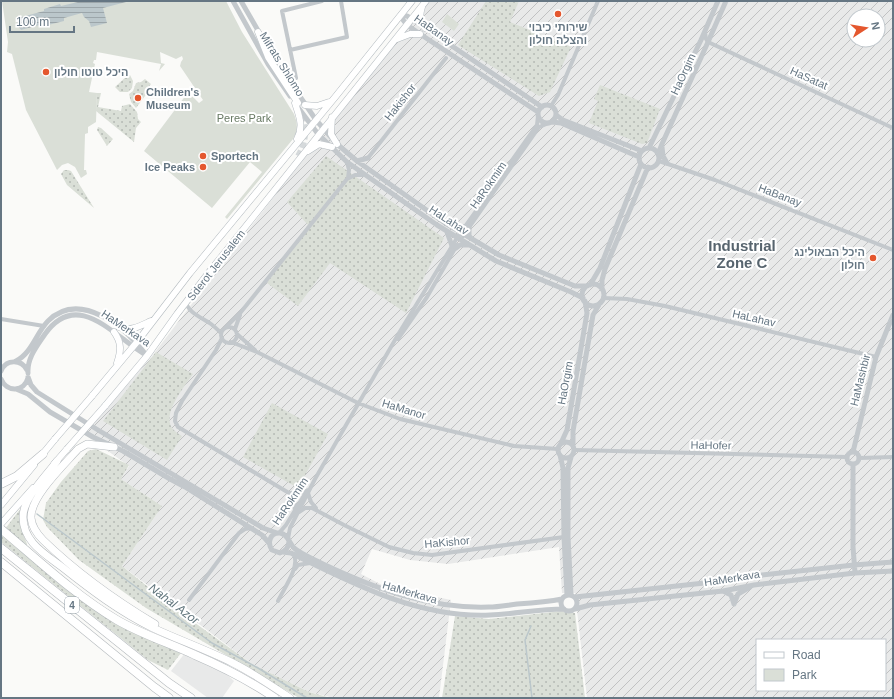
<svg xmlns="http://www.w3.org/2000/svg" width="894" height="699" viewBox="0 0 894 699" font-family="Helvetica,'Noto Sans Hebrew',sans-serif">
  <defs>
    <pattern id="industrial-furrows" width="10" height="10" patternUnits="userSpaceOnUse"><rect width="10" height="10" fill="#e8e9e9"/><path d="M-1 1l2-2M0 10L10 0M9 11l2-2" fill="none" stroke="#c0c1c2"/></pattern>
    <pattern id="grass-dots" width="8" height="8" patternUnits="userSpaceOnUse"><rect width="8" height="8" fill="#dadfd7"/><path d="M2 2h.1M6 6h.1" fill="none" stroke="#b4b9b4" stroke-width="1.8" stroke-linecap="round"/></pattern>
    <pattern id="water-rules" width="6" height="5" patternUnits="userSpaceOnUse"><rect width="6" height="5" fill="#bbc7cb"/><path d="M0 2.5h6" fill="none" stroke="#9ca6aa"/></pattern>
  </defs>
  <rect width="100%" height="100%" fill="#fafaf8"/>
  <path fill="#e8e9e9" d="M185,653L223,671L234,681L222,698H208L171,671Z"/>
  <path fill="url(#industrial-furrows)" fill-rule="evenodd" d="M429,1H893V698H587L575,593H562L559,547L448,564L410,560L372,549L361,574L384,586L451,600L439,698H334L309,692L252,664L122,566L162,506L121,479L129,466L84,434L149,360L334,118ZM854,16H878V40H854ZM757,640H885V690H757Z"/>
  <path fill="url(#grass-dots)" d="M486,1H519L510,22L571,47L550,92L539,96L458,45Z
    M128,75H130L133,81L132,88L128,92H120L115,87Z
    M145,79L151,84L146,90L148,92L136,108L131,102L129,94L133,91L136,83L141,82Z
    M600,85L660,109L647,143L642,144L589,123L598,101L594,99Z
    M97,93H101L98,107L121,111L122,106L130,104L137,112L138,119L141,122L136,128L134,142L96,111Z
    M98,127L101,128L113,139L107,146L97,130Z
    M326,156L444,238L406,313L330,263L298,306L267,283L308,225L287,202Z
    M64,170H68L71,171L94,208L67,185L61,174Z
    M156,352L193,374C185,386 162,413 172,428C174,431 179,434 182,436L167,460L103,421Z
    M272,403L328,434L298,488L243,457Z
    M96,449L129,465L121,479L162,506L122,566L173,607L252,664L309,692L331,698H299L146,608L79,560L47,527L43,520L46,503L61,482L88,451Z
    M21,508L22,531L27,544V547L5,529Z
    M1,534L104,615L181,653L168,670L148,660L1,542Z
    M562,611L569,613H575L585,698H442L455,616L489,619Z"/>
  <path fill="#dadfd7" d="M2,1H226L242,32L294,114C298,124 298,130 293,139L227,219L225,217L262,172L250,162L212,208L144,151L186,95L190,94L199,103L203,100L180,66L181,62L183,59L182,56L176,59L160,52L161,63L165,64L159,71L161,64L97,52L96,60H94L93,63L95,64L89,92L97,93L96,122L88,127V133L85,134L84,170H86L87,174L81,178L75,167L68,163L62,165L57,170L26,110L12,54L7,52L8,42Z
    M447,14L459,24L454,31L442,22Z"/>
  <path fill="url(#water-rules)" d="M82,1H92L93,2L94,1H130L103,8L107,23L91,27L89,21L84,17L82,13L64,18V21L48,25L47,23L21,30L17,25L18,18L44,11V9L60,4L61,6Z"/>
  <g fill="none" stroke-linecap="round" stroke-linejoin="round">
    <path stroke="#bbc7cb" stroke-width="1.5" d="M37,514L212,643L258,668L307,698
      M531,626L525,640L532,698"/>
    <path stroke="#d5d9db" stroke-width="6" stroke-dasharray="6 3" stroke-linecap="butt" d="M298,156C307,142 306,128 302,113"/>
    <g stroke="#b3babf" stroke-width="7">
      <path id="secondary" d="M422,7C419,16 420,21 425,28
        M258,32L268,57L298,103
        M397,39L410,34H420
        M295,103C299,116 304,126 297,139
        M305,105L317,106L329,102
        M332,117L331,134L337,144
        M308,151L319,144L332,147
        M119,327C131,332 140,326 151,321
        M114,332C122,343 121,351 117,363
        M92,396L137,342L190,273L336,96L412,1
        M105,406L147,356L177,314L210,271L426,1
        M41,456L55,439
        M54,464L67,449
        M1,505L34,465
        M1,524L33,488"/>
    </g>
    <g stroke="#b4b9bd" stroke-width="8">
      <path id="trunk" d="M114,447L87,444L78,449C64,465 30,497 31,518C32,527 37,534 43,540C76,572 115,600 155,624
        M57,461C46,476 23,498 23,517C23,542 45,554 62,567C91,590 120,612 153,628C179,640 207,650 233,663C253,673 272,686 290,698"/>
    </g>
    <g stroke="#b4b9bd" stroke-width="9">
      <path id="motorway" d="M1,484L17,476L43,454
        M1,529C38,560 75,595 117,620C141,634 169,643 195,655C223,667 250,681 275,698
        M1,548L169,683L191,698
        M1,562L154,687L169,698"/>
    </g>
    <path stroke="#c3c8cc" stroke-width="4" d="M705,32L706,39L708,42L893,128
      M290,50L347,37L341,1
      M296,78L282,11L322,1
      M551,106L558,95L598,1
      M368,158L446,58
      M659,161L715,180L893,250
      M347,162L349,170L348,178
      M463,236L539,127L549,123
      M603,298L627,299L665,306L876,357
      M186,302C188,313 203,318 211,324C215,327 218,330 221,333
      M1,319L44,326
      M226,327L241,312L347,179L355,175H365
      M221 335a8 8 0 1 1 16 0a8 8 0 1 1-16 0Z
      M235,329L240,315
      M237,334L255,350
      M222,338L216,350L182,401L176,413L175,421L178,427L289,493L294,499L295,510
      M398,339L427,297L457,245
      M231,342L257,352L358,403L400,419L514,446L558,449
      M575,450L847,457
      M859,458L893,457
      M290,493H300L308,490
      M308,493L311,502L316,508
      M299,512L305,508H312L344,525L389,547L413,553L432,555L564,537
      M279,533L286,525L305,494
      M288,539L290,528L315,479L399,333L457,238L537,125L538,116
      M295,569L298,565L310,563
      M189,600L239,533L245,529L251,528
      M278,601C283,590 300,567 294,555"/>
    <path stroke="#c3c8cc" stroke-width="5" d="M233,1L268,64L290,96
      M241,1L260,34
      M400,16H407L412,19L542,107
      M400,16L407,25L420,34L538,112
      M264,41L275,60L316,120L337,144L357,161L445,223L499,255L575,286H587
      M538 114a9 9 0 1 1 18 0a9 9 0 1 1-18 0Z
      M297,106L318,134L347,162L437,225L496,261L571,292L583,298
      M556,115L563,120L642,151
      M552,122L561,123L639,157
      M662,147L663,156L667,163
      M649,148L701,40L718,1
      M639 158a10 10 0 1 1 20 0a10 10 0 1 1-20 0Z
      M658,154L662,144L708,42L726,1
      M357,161L368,158
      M469,227V236L471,238
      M454,228L457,229L466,226
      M447,232L452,246
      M456,248L460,245H468
      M582 295a11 11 0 1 1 22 0a11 11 0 1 1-22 0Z
      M590,285L600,268L641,164
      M602,289V280L605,269L648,167
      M16,361C32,353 36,333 48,321C80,289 127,328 147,356
      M1,371C6,359 21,359 27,370
      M28,373C27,358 37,346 45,334C78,288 114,337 146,355
      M28,377L31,385L37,392L98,430L263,528L277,533
      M1,379C7,393 24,392 28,378
      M16,389L28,394L50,412L93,437L123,451L170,479L185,487L262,535L269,543
      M558 450a8 8 0 1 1 16 0a8 8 0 1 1-16 0Z
      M561,443L567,430L587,313L585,301
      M573,444V431L593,315L600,303
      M847 458a6 6 0 1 1 12 0a6 6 0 1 1-12 0Z
      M853,452L876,357L893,315
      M560,455L563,468L564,537L567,595
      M571,457L568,468V537L571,595
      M853,465V547L855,573
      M289,541C289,547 286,551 280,553L272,550C267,543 270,532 280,533C288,534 289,543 294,548C302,555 314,559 323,564C376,589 430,609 489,607C498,607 508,605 517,604C532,603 547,602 562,599
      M283,552L291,553C354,584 418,618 490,615C515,614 539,609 564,609
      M723,591L731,595L734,604
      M561 603a8 8 0 1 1 16 0a8 8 0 1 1-16 0Z
      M575,597L723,581L753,576L854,565L893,562
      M734,604L738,594L750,587
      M575,609L590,605L723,591L754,585L855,573L893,571"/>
    <use href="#secondary" stroke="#fff" stroke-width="6"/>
    <use href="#trunk" stroke="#fff" stroke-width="7"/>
    <use href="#motorway" stroke="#fff" stroke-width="8"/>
    <g stroke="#b3babf" stroke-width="7" stroke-linecap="butt">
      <path id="secondary-bridge" d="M55,439L92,396
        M67,449L105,406"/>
    </g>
    <use href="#secondary-bridge" stroke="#fff" stroke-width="6"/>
  </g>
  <g fill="#e4572e" stroke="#fff" stroke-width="1.5">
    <circle cx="558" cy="14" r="4"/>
    <circle cx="46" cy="72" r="4"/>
    <circle cx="138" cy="98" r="4"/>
    <circle cx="203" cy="156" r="4"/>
    <circle cx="203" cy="167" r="4"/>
    <circle cx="873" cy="258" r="4"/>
  </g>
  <g text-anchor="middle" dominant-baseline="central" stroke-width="4" stroke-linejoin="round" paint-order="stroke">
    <rect fill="#fff" stroke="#939fa8" stroke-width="1" x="65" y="597" width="14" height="16" rx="3"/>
    <g font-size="10" font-weight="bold" fill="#657683">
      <text x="72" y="605">4</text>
    </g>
    <g font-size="11" font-weight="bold" fill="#657683" stroke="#fff" text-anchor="start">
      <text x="558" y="27" text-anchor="middle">שירותי כיבוי<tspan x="558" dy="13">והצלה חולון</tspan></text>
      <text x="54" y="72">היכל טוטו חולון</text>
      <text x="146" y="92">Children's<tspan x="146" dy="13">Museum</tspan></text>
      <text x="211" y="156">Sportech</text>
      <text x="195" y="167" text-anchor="end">Ice Peaks</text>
      <text x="865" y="252" text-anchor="end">היכל הבאולינג<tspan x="865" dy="13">חולון</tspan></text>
    </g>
    <g font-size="11" fill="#657683" stroke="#fff">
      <text transform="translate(434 30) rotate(35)">HaBanay</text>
      <text transform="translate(282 64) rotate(58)">Mifrats Shlomo</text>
      <text transform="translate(683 74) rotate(-65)">HaOrgim</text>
      <text transform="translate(809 78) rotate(24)">HaSatat</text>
      <text transform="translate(400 102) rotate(-52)">Hakishor</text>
      <text transform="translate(488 185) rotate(-55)">HaRokmim</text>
      <text transform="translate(780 195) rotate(21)">HaBanay</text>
      <text transform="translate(449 220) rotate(33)">HaLahav</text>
      <text transform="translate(216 265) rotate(-52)">Sderot Jerusalem</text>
      <text transform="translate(754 318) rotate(13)">HaLahav</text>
      <text transform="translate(126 328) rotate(34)">HaMerkava</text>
      <text transform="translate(860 380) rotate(-76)">HaMashbir</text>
      <text transform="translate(565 383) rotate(-80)">HaOrgim</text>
      <text transform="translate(404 409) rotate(17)">HaManor</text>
      <text transform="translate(711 445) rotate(1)">HaHofer</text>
      <text transform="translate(290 501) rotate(-56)">HaRokmim</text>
      <text transform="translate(447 542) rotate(-5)">HaKishor</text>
      <text transform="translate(732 578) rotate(-9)">HaMerkava</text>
      <text transform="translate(410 592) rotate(16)">HaMerkava</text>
    </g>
    <g font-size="11" fill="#687a64" stroke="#fff">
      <text x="244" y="118">Peres Park</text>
    </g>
    <g font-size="12" font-style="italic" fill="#60757c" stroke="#fff">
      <text transform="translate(174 604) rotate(37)">Nahal Azor</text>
    </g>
    <g font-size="15" font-weight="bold" fill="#57646e" stroke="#fff">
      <text x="742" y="245">Industrial<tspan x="742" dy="17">Zone C</tspan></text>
    </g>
  </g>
  <rect width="894" height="699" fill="none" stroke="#657683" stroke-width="4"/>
  <rect x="756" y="639" width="130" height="52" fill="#ffffff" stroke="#c1c8cd"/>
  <rect x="764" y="652" width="20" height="6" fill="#ffffff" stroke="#c1c8cd"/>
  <text x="792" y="659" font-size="12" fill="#657683">Road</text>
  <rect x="764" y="669" width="20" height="12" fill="#dadfd7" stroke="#c1c8cd"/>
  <text x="792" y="679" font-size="12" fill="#657683">Park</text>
  <g transform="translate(866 28) rotate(78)"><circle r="19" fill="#ffffff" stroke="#c1c8cd"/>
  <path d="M0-3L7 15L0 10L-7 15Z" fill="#e4572e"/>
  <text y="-6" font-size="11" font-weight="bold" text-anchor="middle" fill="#657683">N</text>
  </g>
  <path d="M10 26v6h64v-6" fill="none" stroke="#657683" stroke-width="2"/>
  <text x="16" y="26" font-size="12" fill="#657683" stroke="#ffffff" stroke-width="3" paint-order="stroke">100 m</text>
</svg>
